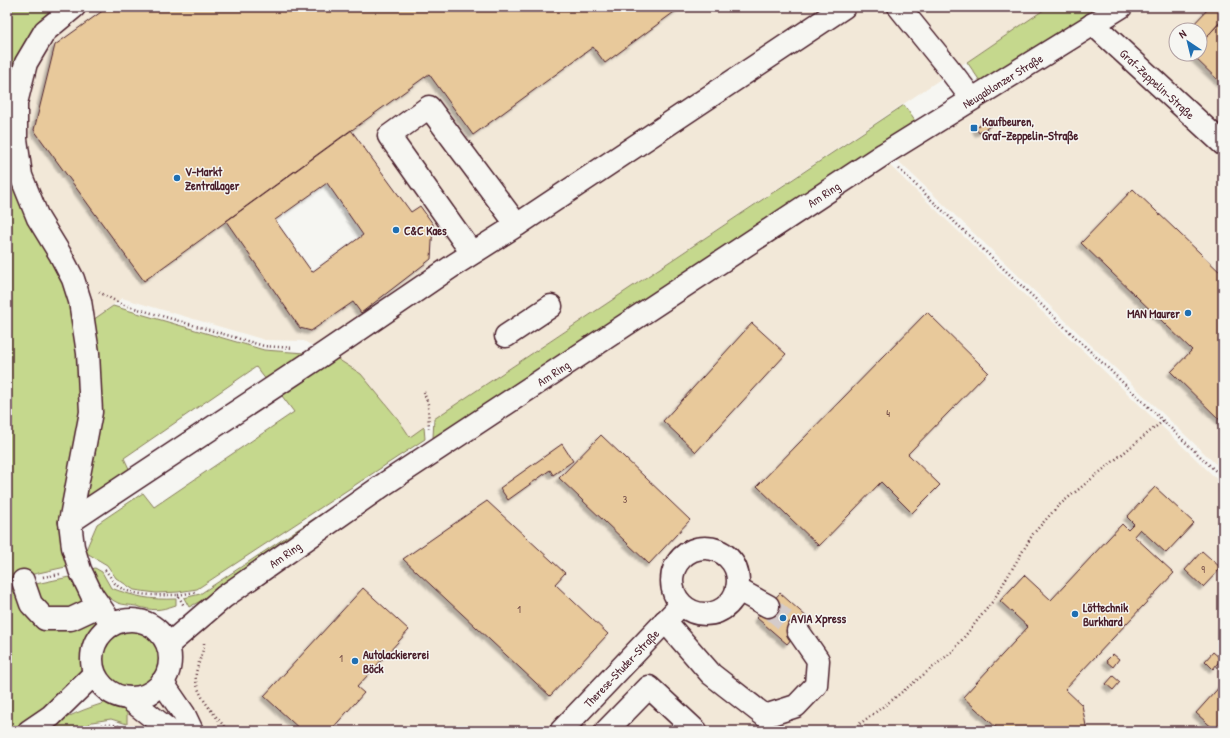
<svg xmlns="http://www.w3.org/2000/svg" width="1230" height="738" viewBox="0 0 1230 738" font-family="'Patrick Hand',sans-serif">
  <defs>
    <filter id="shadow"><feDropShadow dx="-3.5" dy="3.5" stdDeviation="1" flood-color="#0004"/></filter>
  </defs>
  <rect width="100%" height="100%" fill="#f6f6f2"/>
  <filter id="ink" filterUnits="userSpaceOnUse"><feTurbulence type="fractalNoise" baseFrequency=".025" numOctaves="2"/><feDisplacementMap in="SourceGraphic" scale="8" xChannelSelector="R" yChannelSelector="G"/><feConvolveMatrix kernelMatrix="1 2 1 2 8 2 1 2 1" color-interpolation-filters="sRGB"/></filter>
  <g filter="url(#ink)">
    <path fill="#f2e8d8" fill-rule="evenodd" d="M57,7H1048L434,419L410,438L398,419L361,374L304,341L265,340L122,298L90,322L8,145ZM351,130L411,212L420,206L432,224L431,259L362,312L353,302L311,331L300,328L226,221Z
      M1138,7H1223V471L893,156ZM1176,30H1200V54H1176Z
      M885,161L1223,485V731H137L127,724V704L148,698L168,682L175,662L173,648L226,602Z"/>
    <path fill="#c5d88d" stroke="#887c5c" d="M7,7H57L7,101Z
      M1048,7H1100L980,81L967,62Z
      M904,105L915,121L437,443L433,437L434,419Z
      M7,128L74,302L82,410L70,566L7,580Z
      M113,306L264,350L305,353L310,357L267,381L256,367L124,458L132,475L80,509L90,322Z
      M333,356L361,374L398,419L410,437L424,427L425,439L197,589L178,592L156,593L134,590L116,578L107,565L85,552L97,524L143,493L154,507L294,412L282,396Z
      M427,444L220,591L189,607L184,598L200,594Z
      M95,568L102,572L111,588C136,597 150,600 176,599V605C158,611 154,611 136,606C131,605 123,605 118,603C104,597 97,582 92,569Z
      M74,576L103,625C91,639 86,648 87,668L47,707L13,731H7V590Z
      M99 659a32 32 0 1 1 64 0a32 32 0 1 1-64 0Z
      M111,701L127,704V724L111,719L92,722L77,731H43C64,717 86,708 111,701Z"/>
    <path fill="#e8c99b" stroke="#4a1f2b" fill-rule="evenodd" filter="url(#shadow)" d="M108,7H681L605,63L593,47L473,135L429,74L144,281L34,130L55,45Z
      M1210,7H1220L1223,10V19L1200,44V30H1188Z
      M1223,19V85L1191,54H1200V44Z
      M988,120L992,125L979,133L976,128Z
      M351,130L411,212L420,206L433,224L431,259L361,313L353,302L311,331L300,328L226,221ZM327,183L363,235L312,272L275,220Z
      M1133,189L1223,275V423L1171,372L1192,350L1081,243Z
      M927,312L988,372L908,454L940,485L912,513L881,482L819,546L757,486Z
      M752,323L786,354L696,452L663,421Z
      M601,435L690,520L649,564L559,478Z
      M562,444L573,461L553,475L550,470L508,500L500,488Z
      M1155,487L1194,523L1166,553L1140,529L1134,536L1174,573L1065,689L1082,705L1087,731H1000L963,697L1028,627L1000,601L1024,575L1051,600L1122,524L1128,530L1134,524L1127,517Z
      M487,501L565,573L555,584L608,634L550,696L403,559Z
      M1202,551L1221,568L1203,587L1185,570Z
      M363,588L409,630L357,687L364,693L330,731H302L264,696Z
      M780,593L809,619L787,644L757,618Z
      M1213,652L1221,659L1213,669L1205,661Z
      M1113,654L1119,659L1113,667L1106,661Z
      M1113,676L1120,682L1113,690L1106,684Z
      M1223,683V730L1216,731L1196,713Z"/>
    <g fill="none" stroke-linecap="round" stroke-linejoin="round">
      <path stroke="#d4cbca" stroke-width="22" stroke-dasharray="22 11" stroke-linecap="butt" d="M768,606L798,631"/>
      <g stroke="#4a1f2b" stroke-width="25">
        <g id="minor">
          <path d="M74,7L45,31L26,63L16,103V139L21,176L38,218L60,254L73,279L80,301L88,353L91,412L70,522L73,547L80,570L92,595L112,624"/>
          <path d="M899,7L950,70L972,99"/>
          <path id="s1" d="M1093,24L1223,144"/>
          <path d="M472,253L389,136L429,107L517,225"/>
          <path d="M506,336L551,306"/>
          <path d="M70,522L319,357L454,265L517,225L844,7"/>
          <circle cx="705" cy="581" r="33"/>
          <path d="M23,581L31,604L45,619H71L99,606"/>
          <path d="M737,589L768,606"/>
          <circle cx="131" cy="659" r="39"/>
          <path d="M665,621L711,674L765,716L796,706L816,685L818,660L798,631"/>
          <path id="s2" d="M168,645L224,597L386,483L884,154L1121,7"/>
          <path d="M162,682L184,714L192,731"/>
          <path d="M128,698L170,731"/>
          <path d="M29,731L51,716L94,674"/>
          <path id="s3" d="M561,731L676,610"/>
          <path d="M606,731L649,687L696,731"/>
        </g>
      </g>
      <path stroke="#4a1f2b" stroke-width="2.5" stroke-dasharray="1 3" stroke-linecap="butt" d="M899,169L1223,478
        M99,292L121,304L264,346L293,348
        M424,392L428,404L429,430
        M105,570C110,575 112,582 119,587C136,597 159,595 178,595L184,606
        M43,577L60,574
        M178,595L195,592
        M204,643C204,651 198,663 196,673C193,693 216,716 228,731
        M87,731C100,723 115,722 128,731
        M850,731L892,700L953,651L993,601L1033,534L1058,506L1163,421"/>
      <use href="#minor" stroke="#f6f6f2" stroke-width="22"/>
    </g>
  </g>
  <g fill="#1f6fb2" stroke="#f6f6f2" stroke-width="1.5">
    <rect x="970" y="124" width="8" height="8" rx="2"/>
    <circle cx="177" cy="178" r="4"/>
    <circle cx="396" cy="230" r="4"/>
    <circle cx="1188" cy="313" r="4"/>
    <circle cx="1075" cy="614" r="4"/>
    <circle cx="783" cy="618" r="4"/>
    <circle cx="355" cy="661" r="4"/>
  </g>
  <g text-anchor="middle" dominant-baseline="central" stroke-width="3" stroke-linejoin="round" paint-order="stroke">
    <g font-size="10" fill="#724a47">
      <text x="888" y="413">4</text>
      <text x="625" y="499">3</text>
      <text x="1203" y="569">9</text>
      <text x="519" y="609">1</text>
      <text x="341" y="658">1</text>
    </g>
    <g font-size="12" fill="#4a1f2b" stroke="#f6f6f2">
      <text stroke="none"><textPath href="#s2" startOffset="1008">Neugablonzer Straße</textPath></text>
      <text stroke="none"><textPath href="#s1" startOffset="88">Graf-Zeppelin-Straße</textPath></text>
      <text stroke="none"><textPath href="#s2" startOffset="796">Am Ring</textPath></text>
      <text stroke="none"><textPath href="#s2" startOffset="472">Am Ring</textPath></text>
      <text stroke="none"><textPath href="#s2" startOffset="148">Am Ring</textPath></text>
      <text stroke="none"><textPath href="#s3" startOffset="87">Therese-Studer-Straße</textPath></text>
    </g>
    <g font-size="12" font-weight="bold" fill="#4a1f2b" stroke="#f6f6f2" text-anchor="start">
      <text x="982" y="121">Kaufbeuren,<tspan x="982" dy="14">Graf-Zeppelin-Straße</tspan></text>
      <text x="185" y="171">V-Markt<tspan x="185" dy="14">Zentrallager</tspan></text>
      <text x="404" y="230">C&amp;C Kaes</text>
      <text x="1180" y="313" text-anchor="end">MAN Maurer</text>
      <text x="1083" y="607">Löttechnik<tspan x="1083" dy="14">Burkhard</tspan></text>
      <text x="791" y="618">AVIA Xpress</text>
      <text x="363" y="654">Autolackiererei<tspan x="363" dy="14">Böck</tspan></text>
    </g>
  </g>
  <rect width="1230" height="738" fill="none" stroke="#f6f6f2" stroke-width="24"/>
  <rect x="12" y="12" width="1206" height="714" fill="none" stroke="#4a1f2b" stroke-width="1.5" filter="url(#ink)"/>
  <g transform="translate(1188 42) rotate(325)"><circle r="19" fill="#f6f6f2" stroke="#b1a0a2"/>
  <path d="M0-3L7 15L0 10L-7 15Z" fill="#1f6fb2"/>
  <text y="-6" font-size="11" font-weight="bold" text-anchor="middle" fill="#4a1f2b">N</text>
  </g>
</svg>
